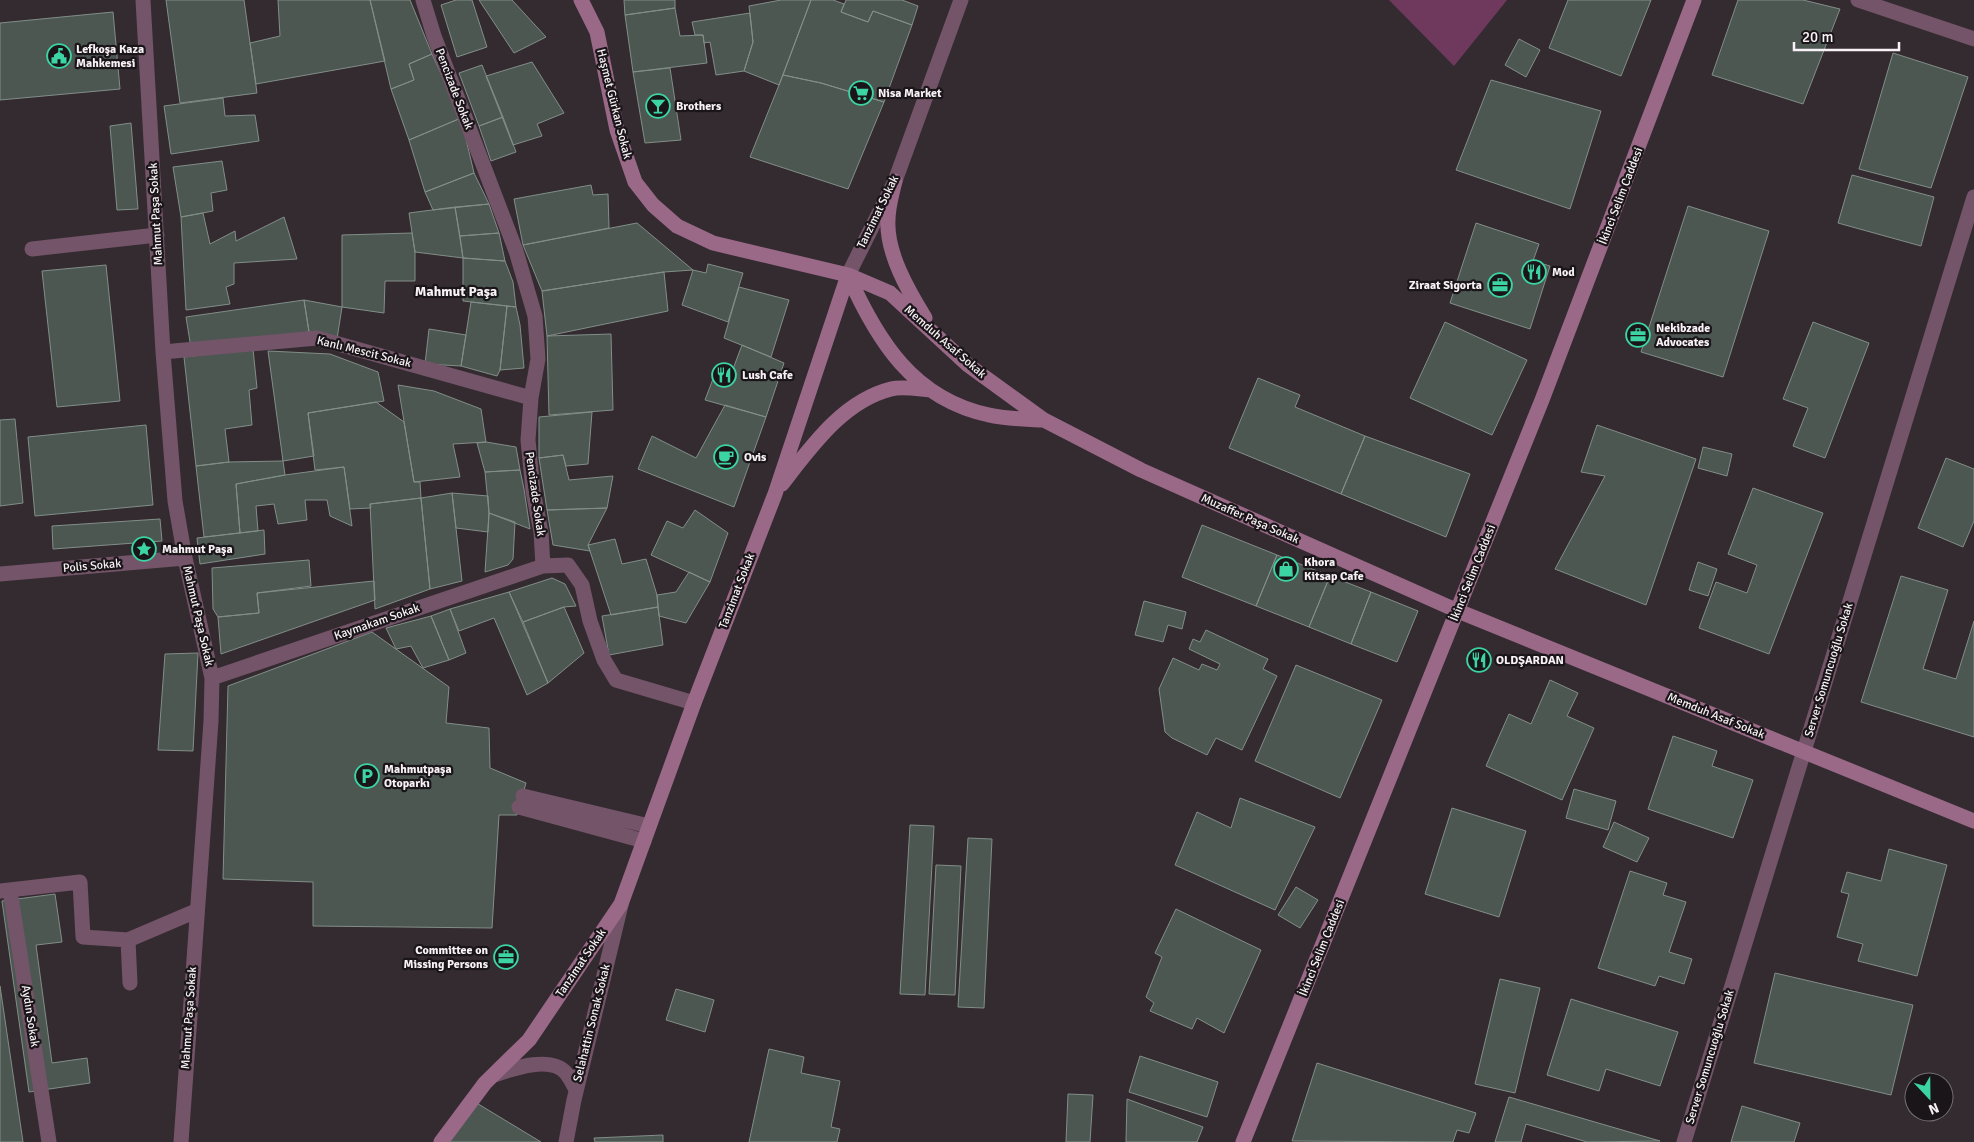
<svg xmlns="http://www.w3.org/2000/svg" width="1974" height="1142" viewBox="0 0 1974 1142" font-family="Signika,sans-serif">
  <rect width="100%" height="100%" fill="#342b31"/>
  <path fill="#6f395d" d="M1389,0H1507L1454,66Z"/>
  <path fill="#4c5752" stroke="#828e88" d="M166,0H244L257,93L180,103Z
    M278,0H370L385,61L256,84L250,43L280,36Z
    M370,0H410L432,54L409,64L414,80L391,89Z
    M456,0H472L487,47L457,57L441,5Z
    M479,0H512L546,37L514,53Z
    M624,0H675V8L625,15Z
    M781,0H811L779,85L744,71L753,42L749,6Z
    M811,0H833L844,4L841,12L868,22L873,11L912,25L884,102L821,83L783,75Z
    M846,0H902L918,6L912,25L873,11L868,22L841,12Z
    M1568,0H1651L1621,76L1549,48Z
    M1738,0H1803L1840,9L1803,104L1712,75Z
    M675,8L680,36L703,35L707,63L633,72L625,15Z
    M113,12L120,89L0,100V23Z
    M750,13L753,42L744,71L716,75L710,42L704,43L703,35H695L692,22Z
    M1519,39L1540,50L1526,77L1505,65Z
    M1893,53L1968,77L1931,188L1859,169Z
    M432,54L461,118L409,140L391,89L414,80L409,64Z
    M532,62L564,113L537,124L542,136L513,145L486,76Z
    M482,65L503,117L479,126L459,73Z
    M670,68L681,140L645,143L633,72Z
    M783,75L821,83L884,102L848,189L750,157Z
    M1491,80L1601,111L1570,209L1456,170Z
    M223,98L225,116L255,115L259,141L171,154L164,106Z
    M503,117L516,152L491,161L479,126Z
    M461,118L474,173L425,192L409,140Z
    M131,123L138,209L117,210L110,126Z
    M222,161L227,190L211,193L213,211L181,217L173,167Z
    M474,173L489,204L433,210L425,192Z
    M1852,175L1934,197L1921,246L1838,223Z
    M591,185L593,195L608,194L609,228L523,245L514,199Z
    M489,204L499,233L460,236L455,207Z
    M1688,206L1769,231L1723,377L1641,352Z
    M455,207L463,258L415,252L409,213Z
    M203,213L210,244L235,231L236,241L284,217L297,259L234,263V284L226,287L230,304L186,310L181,217Z
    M637,223L693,270L664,272L542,291L523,245Z
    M1476,223L1539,244L1533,261L1550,266L1530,329L1450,303Z
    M412,233L415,252V281H385L384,313L342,307V235Z
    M499,233L505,261L463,258L460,236Z
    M463,258L505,261L513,282L516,307L463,301Z
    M708,264L743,273L728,322L682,305L693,270L706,273Z
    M106,265L120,401L57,407L42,271Z
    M664,272L668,311L547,336L542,291Z
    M739,287L789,300L771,357L724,338Z
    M304,300L309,332L191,348L186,317Z
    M304,300L342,307L337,339L309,332Z
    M471,302L507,306L500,370L497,376L461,366Z
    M507,306L516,307L520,325L524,368L500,370Z
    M1445,322L1527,360L1492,435L1410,398Z
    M1813,322L1869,343L1825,458L1793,446L1808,408L1783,399Z
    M429,329L466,335L461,366L425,364Z
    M611,334L613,410L549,415L547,336Z
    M742,345L784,363L766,417L705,400L716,371L730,377Z
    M253,349L257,388L249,390L252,425L225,429L229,462L196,466L184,357Z
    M268,351L330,354L378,372L384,401L308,413L314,456L283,461Z
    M1258,378L1300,395L1295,407L1365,436L1341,494L1229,448Z
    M398,385L434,391L481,409L486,442L453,444L460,477L414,482Z
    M376,402L404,422L414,482H420L421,498L370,504L371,508L350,509L344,467L315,470L308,413Z
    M725,405L766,417L734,507L638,469L652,436L696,458Z
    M592,412L588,464L566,466L563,455L539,458V417Z
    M15,419L23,503L0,506V420Z
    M146,425L153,505L35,516L28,437Z
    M1597,425L1696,459L1646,605L1555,569L1605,476L1581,472Z
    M1365,436L1470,474L1446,537L1341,494Z
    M486,442L516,447L520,470L485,472L477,443Z
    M1703,447L1732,454L1727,476L1698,468Z
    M563,455L569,480L613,476L607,508L547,510L539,458Z
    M1946,458L1974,469V521L1963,547L1918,528Z
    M283,461L285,475L236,484L240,533L204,537L196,466L229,462Z
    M344,467L352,526L330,516L327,500H305L307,520L278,524L274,504L256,506L258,531L240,533L236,484L285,475Z
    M520,470L524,489L530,529L489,513L485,472Z
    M1753,488L1823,513L1769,654L1699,628L1716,582L1747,593L1757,565L1728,554Z
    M452,493L462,581L430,589L421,498Z
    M452,493L488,496L489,513L488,532L456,528Z
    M421,498L430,589L375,609L370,504Z
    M607,508L588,545L590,551L553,545L547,510Z
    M695,510L728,533L710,582L651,555L667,521L683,528Z
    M489,513L515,522L513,559L508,565L485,572Z
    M160,519L162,541L53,549L52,526Z
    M1202,525L1277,555L1256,606L1182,577Z
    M264,530L265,554L200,564L197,538Z
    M615,539L622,564L646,559L657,595L658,607L611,615L588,545Z
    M1277,555L1330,576L1309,627L1256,606Z
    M309,560L311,586L257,593L259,613L218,617L213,609L212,568Z
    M1698,562L1717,569L1708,596L1689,590Z
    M689,572L710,582L686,623L659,616L657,595L676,592Z
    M1330,576L1371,592L1351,644L1309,627Z
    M1901,576L1948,590L1923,669L1956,679L1974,621V737L1861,702Z
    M552,578L565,584L576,606L564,607L523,622L509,592Z
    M374,581L375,600L221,654L218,617L259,613L257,593Z
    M509,592L548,683L527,695L494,618L459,631L450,609Z
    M1371,592L1418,611L1397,662L1351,644Z
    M1144,601L1186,612L1182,629L1168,625L1163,642L1135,635Z
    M564,607L584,653L548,683L523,622Z
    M658,607L663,645L609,655L602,616Z
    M450,609L466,653L449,660L431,616Z
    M431,616L449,660L423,668L411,646L396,649L386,628Z
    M1206,630L1268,659L1263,669L1277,676L1242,750L1216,738L1207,755L1172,738L1165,732L1159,689L1173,658L1199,670L1202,664L1217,670L1220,664L1189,649L1193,639L1200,642Z
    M372,632L449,687L446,723L489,728L490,768L526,783L517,815H499L492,928L313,926V882L223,879L228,686Z
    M198,653L193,751L158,750L165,654Z
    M1296,665L1382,700L1340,798L1255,761Z
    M1550,680L1578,693L1567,716L1594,728L1562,800L1486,766L1509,714L1531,724Z
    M1673,736L1717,751L1712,766L1753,780L1733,838L1648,809Z
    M1574,789L1616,801L1608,830L1566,818Z
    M1240,798L1315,827L1275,910L1175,865L1197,812L1231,828Z
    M1452,808L1526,831L1499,917L1425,894Z
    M1614,822L1649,838L1637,862L1603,847Z
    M910,825L934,826L925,995L900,994Z
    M968,838L992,839L984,1008L958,1007Z
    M1889,849L1947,865L1917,976L1858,961L1863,944L1837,937L1849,894L1841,892L1847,872L1881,881Z
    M936,865L961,866L955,995L929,994Z
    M1630,871L1667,883L1663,895L1686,902L1669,952L1692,959L1684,984L1659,976L1655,986L1598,968Z
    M1296,887L1318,900L1300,928L1278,915Z
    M55,894L62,942L36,945L52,1063L87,1058L90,1083L29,1092L2,901Z
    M1176,909L1261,950L1224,1033L1197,1018L1192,1029L1150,1011L1154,1003L1146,997L1162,957L1155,953Z
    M1775,973L1913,1005L1891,1095L1754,1063Z
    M1500,979L1540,988L1515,1093L1475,1084Z
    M0,986L23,1142H0Z
    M676,989L714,1000L705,1032L666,1020Z
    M1571,999L1678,1032L1660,1086L1606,1069L1599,1091L1547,1075Z
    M769,1049L804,1057L801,1073L840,1081L831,1127L840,1129L837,1142H749Z
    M1140,1056L1218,1082L1207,1117L1129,1092Z
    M1317,1063L1476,1113L1469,1133L1457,1130L1453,1142L1292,1141Z
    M1068,1094L1093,1095L1090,1142H1066Z
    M1509,1097L1660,1141L1587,1142L1526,1124L1521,1142H1495Z
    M470,1099L541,1142H443Z
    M1127,1099L1203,1127L1197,1142H1126Z
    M1742,1106L1800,1123L1794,1142H1731Z
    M663,1135V1142H595L594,1138Z"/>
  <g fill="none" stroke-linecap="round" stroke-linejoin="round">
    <path stroke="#745468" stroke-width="15" d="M32,249L157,235
      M523,796L649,826
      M519,807L644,841"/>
    <path stroke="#745468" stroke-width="15" d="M143,0L163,352L175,501L185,558L212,678L211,721L181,1142
      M423,0L434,36L516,251L535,316L538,359L531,398L528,440L533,491L541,532L543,566
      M1858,0L1974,39
      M848,275L895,181L961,0
      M163,352L317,338L531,398
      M0,574L185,558
      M212,678L543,566L568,565L582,585L590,621L604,660L616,680L694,703
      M10,890L49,1142
      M0,891L80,882L83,937L128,940L196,911
      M128,940L130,983
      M494,1075C512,1069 551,1055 566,1073C570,1078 573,1084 576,1090
      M566,1142L574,1100L621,905
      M1684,1142L1974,197"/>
    <path stroke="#9b6988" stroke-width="15" d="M581,0L597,32L617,130L635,182L653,205L677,226L713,243L848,275L890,293L968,365L1044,420L1141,470L1458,611L1974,821
      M895,181C892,194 888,207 888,220C886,253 909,292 925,318
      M848,275C877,340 913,399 989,415C1006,419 1025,419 1042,420
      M782,484C811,447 843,401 891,389C902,386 918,389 930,390
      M441,1142L485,1083L529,1040L621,904L694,703L775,494L848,275
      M1243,1142L1542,400L1694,0"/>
  </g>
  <defs>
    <g id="civic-ring" transform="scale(1.25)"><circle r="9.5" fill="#191518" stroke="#3dd4a3" stroke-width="1.5"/><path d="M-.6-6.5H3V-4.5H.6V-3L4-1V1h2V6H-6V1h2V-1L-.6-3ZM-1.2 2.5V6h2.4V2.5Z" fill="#3dd4a3"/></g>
    <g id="supermarket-ring" transform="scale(1.25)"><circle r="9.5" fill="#191518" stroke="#3dd4a3" stroke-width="1.5"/><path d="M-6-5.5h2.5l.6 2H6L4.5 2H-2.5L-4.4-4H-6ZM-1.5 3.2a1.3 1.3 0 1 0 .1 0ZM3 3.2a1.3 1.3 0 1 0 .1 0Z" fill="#3dd4a3"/></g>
    <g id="bar-ring" transform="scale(1.25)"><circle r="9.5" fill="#191518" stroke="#3dd4a3" stroke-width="1.5"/><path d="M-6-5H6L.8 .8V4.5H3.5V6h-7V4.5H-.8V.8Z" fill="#3dd4a3"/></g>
    <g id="restaurant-ring" transform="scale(1.25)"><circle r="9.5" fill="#191518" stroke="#3dd4a3" stroke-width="1.5"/><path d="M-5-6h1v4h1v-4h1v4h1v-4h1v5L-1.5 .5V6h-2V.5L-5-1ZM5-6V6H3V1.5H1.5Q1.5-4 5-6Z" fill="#3dd4a3"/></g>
    <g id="office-ring" transform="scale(1.25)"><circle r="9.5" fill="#191518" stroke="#3dd4a3" stroke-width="1.5"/><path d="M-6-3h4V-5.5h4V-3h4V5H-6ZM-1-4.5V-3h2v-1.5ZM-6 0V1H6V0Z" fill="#3dd4a3"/></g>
    <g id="cafe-ring" transform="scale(1.25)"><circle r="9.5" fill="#191518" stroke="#3dd4a3" stroke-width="1.5"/><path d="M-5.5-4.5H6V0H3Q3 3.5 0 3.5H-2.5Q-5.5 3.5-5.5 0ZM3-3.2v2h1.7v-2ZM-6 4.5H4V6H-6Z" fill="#3dd4a3"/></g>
    <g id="sight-ring" transform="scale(1.25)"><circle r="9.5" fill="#191518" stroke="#3dd4a3" stroke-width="1.5"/><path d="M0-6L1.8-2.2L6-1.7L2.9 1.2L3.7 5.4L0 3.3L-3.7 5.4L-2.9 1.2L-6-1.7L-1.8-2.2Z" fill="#3dd4a3"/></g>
    <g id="shop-ring" transform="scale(1.25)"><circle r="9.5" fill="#191518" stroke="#3dd4a3" stroke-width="1.5"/><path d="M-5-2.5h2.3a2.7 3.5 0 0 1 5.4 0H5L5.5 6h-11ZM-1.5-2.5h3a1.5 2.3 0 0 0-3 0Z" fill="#3dd4a3"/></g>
    <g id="parking-ring" transform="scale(1.25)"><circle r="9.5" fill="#191518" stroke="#3dd4a3" stroke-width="1.5"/><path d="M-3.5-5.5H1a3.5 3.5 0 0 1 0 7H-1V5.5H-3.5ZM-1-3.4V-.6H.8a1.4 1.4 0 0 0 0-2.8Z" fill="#3dd4a3"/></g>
  </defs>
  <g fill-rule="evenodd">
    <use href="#civic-ring" x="59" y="56"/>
    <use href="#supermarket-ring" x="861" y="93"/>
    <use href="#bar-ring" x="658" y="106"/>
    <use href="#restaurant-ring" x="1534" y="272"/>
    <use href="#office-ring" x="1500" y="285"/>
    <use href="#office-ring" x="1638" y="335"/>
    <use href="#restaurant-ring" x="724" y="375"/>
    <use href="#cafe-ring" x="726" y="457"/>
    <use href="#sight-ring" x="144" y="549"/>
    <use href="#shop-ring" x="1286" y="569"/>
    <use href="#restaurant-ring" x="1479" y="660"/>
    <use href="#parking-ring" x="367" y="776"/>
    <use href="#office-ring" x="506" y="957"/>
  </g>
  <g text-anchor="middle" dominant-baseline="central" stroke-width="4.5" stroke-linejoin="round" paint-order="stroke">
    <g font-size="12" font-weight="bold" fill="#f8f1f5" stroke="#191518" text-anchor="start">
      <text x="76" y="49">Lefkoşa Kaza<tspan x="76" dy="14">Mahkemesi</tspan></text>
      <text x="878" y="93">Nisa Market</text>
      <text x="676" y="106">Brothers</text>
      <text x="1552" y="272">Mod</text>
      <text x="1482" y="285" text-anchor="end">Ziraat Sigorta</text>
      <text x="1656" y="328">Nekibzade<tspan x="1656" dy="14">Advocates</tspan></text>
      <text x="742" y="375">Lush Cafe</text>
      <text x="744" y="457">Ovis</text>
      <text x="162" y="549">Mahmut Paşa</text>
      <text x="1304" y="562">Khora<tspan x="1304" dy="14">Kitsap Cafe</tspan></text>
      <text x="1496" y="660">OLDŞARDAN</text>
      <text x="384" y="769">Mahmutpaşa<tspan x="384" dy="14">Otoparkı</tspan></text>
      <text x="488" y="950" text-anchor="end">Committee on<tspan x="488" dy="14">Missing Persons</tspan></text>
    </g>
    <g font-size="12" fill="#f8f1f5" stroke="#191518">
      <text transform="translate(454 89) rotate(69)">Pencizade Sokak</text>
      <text transform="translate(614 104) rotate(76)">Haşmet Gürkan Sokak</text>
      <text transform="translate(1621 196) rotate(-69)">İkinci Selim Caddesi</text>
      <text transform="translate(878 212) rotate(-64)">Tanzimat Sokak</text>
      <text transform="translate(156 214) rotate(-93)">Mahmut Paşa Sokak</text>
      <text transform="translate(945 342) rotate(41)">Memduh Asaf Sokak</text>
      <text transform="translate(364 352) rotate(14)">Kanlı Mescit Sokak</text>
      <text transform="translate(535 494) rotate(82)">Pencizade Sokak</text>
      <text transform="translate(1250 519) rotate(24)">Muzaffer Paşa Sokak</text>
      <text transform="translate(92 566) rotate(-5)">Polis Sokak</text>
      <text transform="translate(1473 573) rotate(-68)">İkinci Selim Caddesi</text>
      <text transform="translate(737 591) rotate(-69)">Tanzimat Sokak</text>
      <text transform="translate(198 616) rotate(77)">Mahmut Paşa Sokak</text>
      <text transform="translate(377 622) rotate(-19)">Kaymakam Sokak</text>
      <text transform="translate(1829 670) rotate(-73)">Server Somuncuoğlu Sokak</text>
      <text transform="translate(1716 716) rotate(22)">Memduh Asaf Sokak</text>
      <text transform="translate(1322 948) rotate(-68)">İkinci Selim Caddesi</text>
      <text transform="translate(581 963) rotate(-56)">Tanzimat Sokak</text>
      <text transform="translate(30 1016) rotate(81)">Aydın Sokak</text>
      <text transform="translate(189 1018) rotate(-86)">Mahmut Paşa Sokak</text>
      <text transform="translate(592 1023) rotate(-76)">Selahattin Sonak Sokak</text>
      <text transform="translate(1710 1057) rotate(-73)">Server Somuncuoğlu Sokak</text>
    </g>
    <g font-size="14" font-weight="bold" fill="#f8f1f5" stroke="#191518">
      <text x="456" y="291">Mahmut Paşa</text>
    </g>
  </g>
  <g transform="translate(1929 1097) rotate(158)"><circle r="24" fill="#191518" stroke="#726d70"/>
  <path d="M0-4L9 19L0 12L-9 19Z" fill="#3dd4a3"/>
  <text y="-8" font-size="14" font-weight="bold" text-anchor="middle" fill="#f8f1f5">N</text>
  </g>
  <path d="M1794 42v8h105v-8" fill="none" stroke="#f8f1f5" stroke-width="2.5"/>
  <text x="1802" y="42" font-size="15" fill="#f8f1f5" stroke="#191518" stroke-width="4" paint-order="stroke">20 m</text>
</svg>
